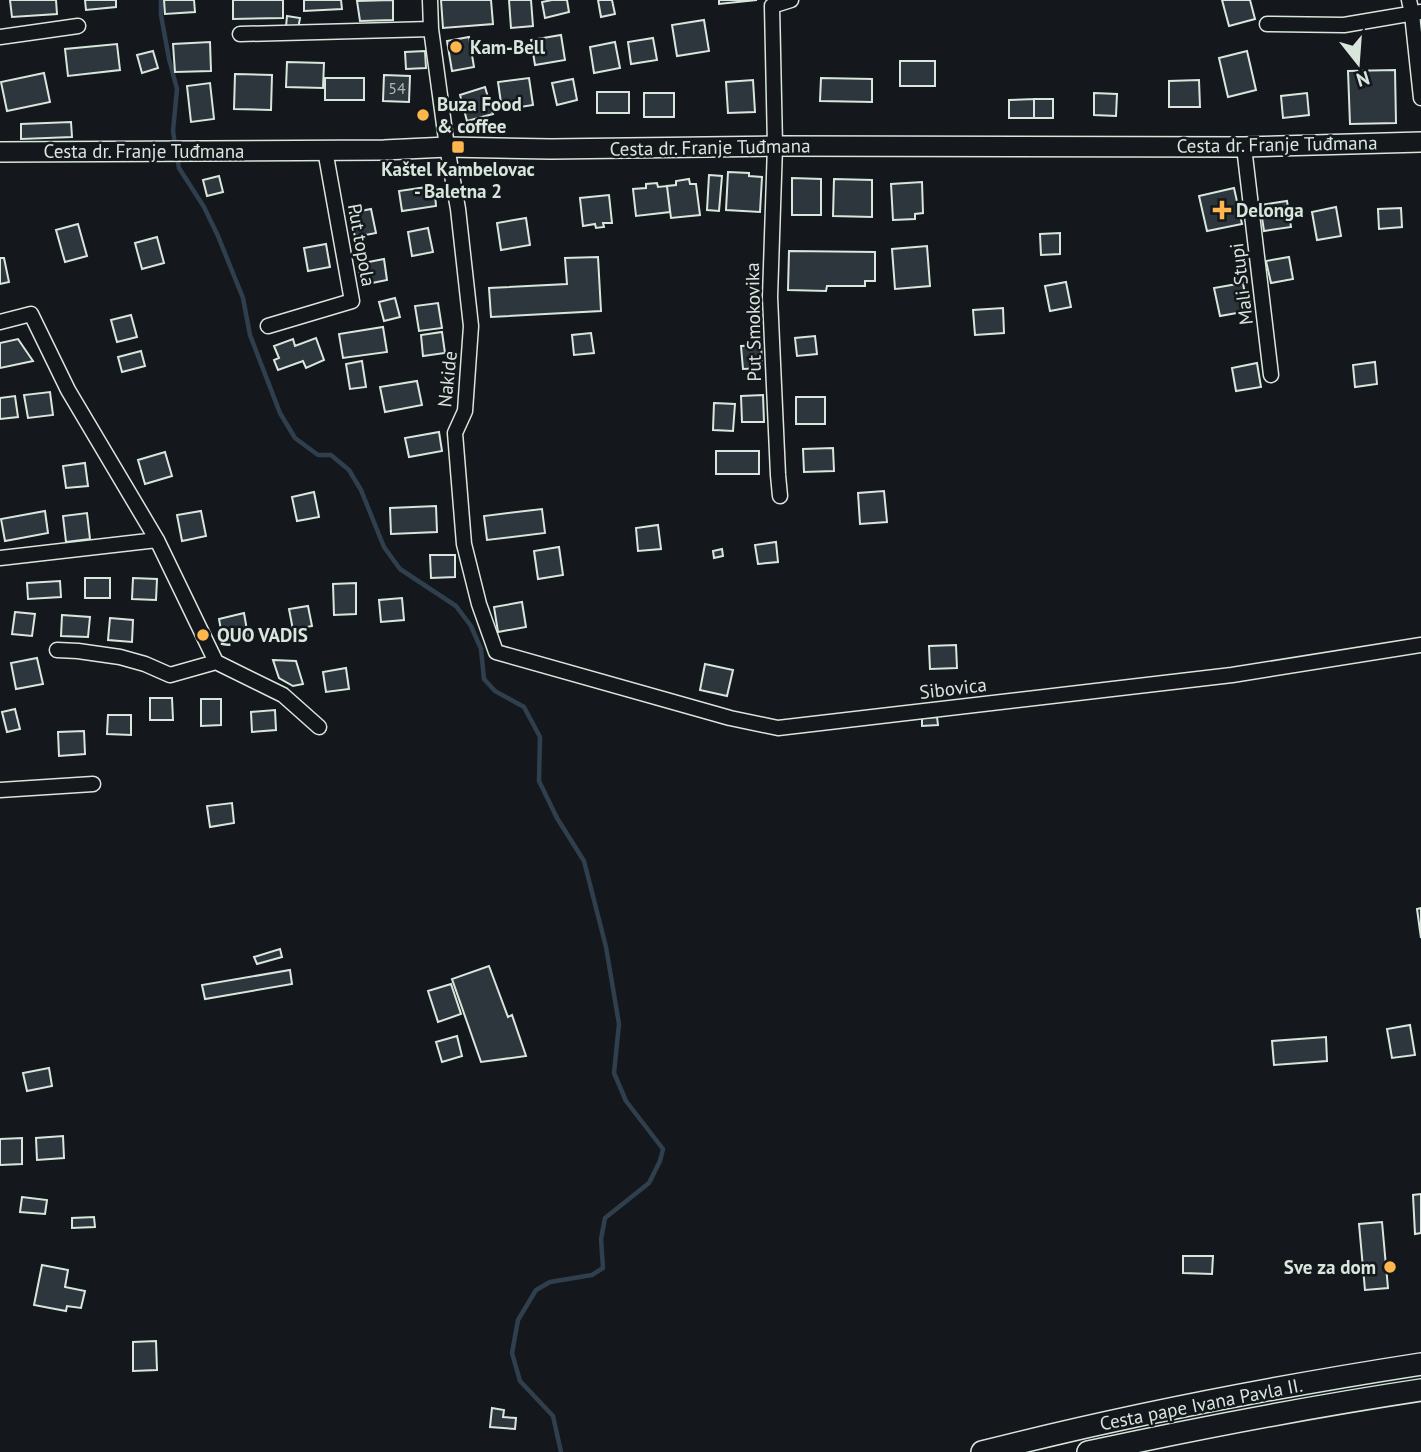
<svg xmlns="http://www.w3.org/2000/svg" width="1421" height="1452" viewBox="0 0 1421 1452" font-family="'PT Sans',sans-serif">
  <rect width="100%" height="100%" fill="#14181c"/>
  <g fill="none" stroke-linecap="round" stroke-linejoin="round">
    <path stroke="#2f3f4d" stroke-width="4.5" d="M161,0V15L169,59L177,89L173,131L175,144
      M177,156L179,168L204,207L218,236L243,298L250,335L280,413L295,438L318,455H331L349,470L361,490L384,547L400,569L456,606L471,626L481,649L484,679L495,691L524,707L540,737L539,781L557,818L584,861L606,947L619,1024L614,1073L626,1101L663,1149L660,1161L649,1183L605,1218L601,1239L603,1268L592,1275L550,1282L536,1290L518,1320L512,1353L520,1381L553,1416L561,1452"/>
  </g>
  <path fill="#2c363c" stroke="#d8e6dc" stroke-width="2" d="M10,0H56L57,14L12,17Z
    M85,0H116V7L86,10Z
    M164,0H194L195,12L165,14Z
    M233,0H283V18L233,19Z
    M304,0H341L342,9L304,11Z
    M393,0V20L360,21L357,1Z
    M441,0H491L493,24L443,28Z
    M509,0H531L533,26L511,28Z
    M552,0H567L569,12L545,18L542,2Z
    M598,0H612L615,14L601,17Z
    M719,0H757L719,4Z
    M1222,0H1250L1255,19L1229,26Z
    M287,16L300,18L298,29L286,27Z
    M704,20L709,51L677,56L672,25Z
    M561,35L565,60L535,65L531,40Z
    M469,37L474,67L452,71L447,41Z
    M653,38L657,60L631,64L628,42Z
    M210,42L211,71L175,72L173,44Z
    M615,42L620,68L594,73L590,47Z
    M117,44L120,70L68,76L65,49Z
    M153,51L158,68L142,73L137,55Z
    M425,51L426,68L406,69L405,52Z
    M1247,51L1256,90L1228,97L1219,58Z
    M900,61H935V86H900Z
    M287,62L324,63L323,88L286,87Z
    M1395,70L1396,123L1350,124L1348,71Z
    M44,73L50,102L7,111L1,82Z
    M235,74L272,75L271,110L234,109Z
    M384,75L410,76L409,102L383,101Z
    M325,78H364V100H325Z
    M529,78L533,105L502,110L498,82Z
    M821,78L872,79V102L820,101Z
    M573,79L577,100L557,105L552,83Z
    M753,80L755,112L728,113L726,82Z
    M1199,80L1200,107H1169V81Z
    M210,83L214,119L191,122L187,86Z
    M485,87L493,114L467,121L460,95Z
    M597,92H629V113H597Z
    M644,93H674V117H644Z
    M1094,93L1117,94L1116,116L1094,115Z
    M1307,93L1309,115L1283,118L1281,96Z
    M1034,99V118H1009V100Z
    M1034,99H1053V118H1034Z
    M71,122L72,137L21,139V124Z
    M728,172L749,173V176L762,177L760,212L726,210Z
    M709,175L722,176L719,211L707,210Z
    M219,176L223,192L207,196L203,180Z
    M792,178L821,179V215H792Z
    M689,179L690,184H696L700,215L671,218L667,186L676,185V181Z
    M834,179L872,180V217L833,216Z
    M922,182L923,213L915,214V219L893,220L891,184Z
    M657,183L658,187L667,186L670,212L636,216L633,189L646,188V184Z
    M427,187L428,195L435,194L436,206L402,211L399,191Z
    M1234,188L1242,224L1207,231L1199,196Z
    M609,195L612,223H603L604,227L596,228L595,224L583,226L580,198Z
    M1287,201L1291,227L1264,231L1260,205Z
    M1336,207L1341,236L1317,240L1312,212Z
    M1401,208L1402,227L1379,229L1378,209Z
    M371,209L376,233L355,237L350,213Z
    M526,218L530,245L501,250L497,223Z
    M78,224L87,256L65,262L56,230Z
    M428,228L433,252L412,256L408,232Z
    M1060,233V254L1041,255L1040,234Z
    M157,237L164,263L142,269L135,243Z
    M326,244L330,267L308,271L304,248Z
    M927,246L930,286L895,289L892,249Z
    M789,251L875,252V281H865V286H827L826,291L788,290Z
    M598,257L601,311L491,317L489,288L567,284L565,258Z
    M1289,257L1293,279L1271,283L1266,261Z
    M0,258H4L9,282L0,284Z
    M384,259L387,280L362,285L358,264Z
    M1066,282L1071,307L1050,311L1045,286Z
    M1243,283L1248,311L1220,316L1214,288Z
    M395,298L400,317L384,321L379,302Z
    M438,303L442,328L419,331L415,306Z
    M1003,308L1004,333L975,335L973,310Z
    M131,315L137,337L117,342L111,320Z
    M383,327L387,352L343,358L339,334Z
    M442,332L445,353L423,356L421,335Z
    M591,333L594,353L574,355L572,335Z
    M815,336L817,354L797,356L795,338Z
    M316,338L324,360L306,368L303,361L278,370L274,360L279,358L274,346L293,339L295,346Z
    M18,339L33,361L0,368V343Z
    M761,345L762,368L743,369L741,346Z
    M141,351L145,366L122,372L118,357Z
    M362,361L366,387L350,389L346,364Z
    M1375,362L1377,384L1355,387L1353,365Z
    M1257,363L1261,387L1236,391L1232,368Z
    M417,381L422,405L385,412L380,387Z
    M50,392L53,415L28,418L24,395Z
    M763,395L764,422H742L741,396Z
    M15,396L18,417L0,419V398Z
    M796,397H825V424H796Z
    M714,403L735,404L733,431L713,430Z
    M439,432L442,451L409,457L405,438Z
    M833,448L834,471L804,472L803,449Z
    M716,451H759V474H716Z
    M165,452L172,476L145,484L138,460Z
    M85,463L88,486L66,488L63,466Z
    M884,491L887,522L860,524L858,493Z
    M314,492L319,517L297,521L292,497Z
    M436,506L437,532L391,534L390,508Z
    M542,509L545,533L487,540L484,516Z
    M45,511L48,533L5,541L1,519Z
    M201,511L206,536L182,541L177,515Z
    M87,513L90,539L66,542L63,516Z
    M658,525L661,549L638,551L636,528Z
    M776,542L778,562L758,564L755,545Z
    M559,547L563,575L538,579L534,551Z
    M722,549L723,556L714,558L713,551Z
    M430,555H455V577L431,578Z
    M85,578H110V598H85Z
    M133,578L157,579L156,600L132,599Z
    M60,581L61,597L28,599L27,583Z
    M356,583V614L334,615L333,584Z
    M402,598L404,620L381,622L379,600Z
    M522,602L526,627L498,632L494,607Z
    M308,606L312,626L293,630L289,609Z
    M15,612L35,614L32,636L12,634Z
    M244,613L248,636L223,641L219,619Z
    M62,615L90,617L88,637L61,636Z
    M110,618L133,620L132,642L108,640Z
    M956,645L957,668L930,669L929,646Z
    M37,658L43,684L16,689L11,663Z
    M273,660L296,661L303,684L293,686L279,678Z
    M705,664L733,670L727,696L700,690Z
    M346,668L349,689L326,692L323,672Z
    M150,698H172L173,720H150Z
    M201,699H221V725L201,726Z
    M15,709L20,729L7,732L2,712Z
    M275,710L276,730L252,732L251,712Z
    M108,715H131V735L107,734Z
    M937,717L938,725L922,726V718Z
    M84,731L85,754L59,756L58,732Z
    M232,803L234,823L210,827L207,806Z
    M1421,908V938L1417,909Z
    M280,949L282,957L257,964L254,957Z
    M489,966L508,1017L512,1015L526,1056L481,1062L452,979Z
    M290,970L292,984L205,999L202,985Z
    M451,984L461,1014L438,1022L428,991Z
    M1410,1025L1415,1055L1392,1058L1387,1029Z
    M457,1036L462,1056L442,1062L436,1042Z
    M1326,1037L1327,1061L1274,1065L1272,1041Z
    M49,1068L52,1086L27,1091L23,1073Z
    M63,1136L64,1158L37,1160L36,1138Z
    M22,1138V1164L0,1165V1139Z
    M1421,1194V1233L1415,1234L1413,1195Z
    M22,1197L47,1200L45,1214L20,1212Z
    M94,1217L95,1227L72,1228V1218Z
    M1382,1222L1388,1288L1365,1290L1359,1224Z
    M1183,1256H1213L1212,1274L1183,1273Z
    M42,1265L68,1270L65,1287L85,1291L81,1308L67,1306L66,1311L34,1305Z
    M156,1341L157,1370L133,1371V1342Z
    M492,1408L504,1410L503,1417L516,1418L515,1429L490,1427Z"/>
  <g fill="none" stroke-linecap="round" stroke-linejoin="round">
    <g stroke="#d8e6dc" stroke-width="17">
      <path id="minor" d="M430,0L431,29L447,147L458,209L471,326L465,411L455,433L464,544L479,604L496,652L730,718L778,728L1232,675L1421,645
        M1409,0L1412,14L1421,98
        M1267,24L1344,25L1421,12
        M240,34L431,29
        M0,37L78,26
        M1244,147L1271,375
        M0,322L31,314L68,390L157,540L216,662L283,695L319,727
        M268,326L352,301L325,150
        M780,496L778,475L770,297L775,146L772,6L791,0
        M0,558L157,540
        M57,650L78,651L120,657L145,664L170,675L216,662
        M0,790L93,784"/>
    </g>
    <g stroke="#d8e6dc" stroke-width="22">
      <path id="secondary" d="M0,152L384,150L447,147L551,149L775,146L1244,147L1421,142"/>
    </g>
    <g stroke="#d8e6dc" stroke-width="24">
      <path id="primary" d="M982,1452C1127,1415 1273,1387 1421,1364
        M1088,1452C1199,1428 1309,1407 1421,1390"/>
    </g>
    <use href="#minor" stroke="#14181c" stroke-width="14"/>
    <use href="#secondary" stroke="#14181c" stroke-width="19"/>
    <use href="#primary" stroke="#14181c" stroke-width="21"/>
  </g>
  <g fill="#ffb74d" stroke="#14181c" stroke-width="2.5">
    <circle cx="456" cy="47" r="7"/>
    <circle cx="423" cy="115" r="7"/>
    <rect x="451" y="140" width="14" height="14" rx="3.5"/>
    <path d="M1218.5 199.5h7v7h7v7h-7v7h-7v-7h-7v-7h7z"/>
    <circle cx="203" cy="635" r="7"/>
    <circle cx="1390" cy="1267" r="7"/>
  </g>
  <g text-anchor="middle" dominant-baseline="central" stroke-width="5" stroke-linejoin="round" paint-order="stroke">
    <g font-size="16" fill="#adbab4">
      <text x="397" y="88">54</text>
    </g>
    <g font-size="19" font-weight="bold" fill="#d8e6dc" stroke="#14181c" text-anchor="start">
      <text x="470" y="47">Kam-Bell</text>
      <text x="437" y="104">Buza Food<tspan x="437" dy="22">&amp; coffee</tspan></text>
      <text x="458" y="169" text-anchor="middle">Kaštel Kambelovac<tspan x="458" dy="22">- Baletna 2</tspan></text>
      <text x="1236" y="210">Delonga</text>
      <text x="217" y="635">QUO VADIS</text>
      <text x="1376" y="1267" text-anchor="end">Sve za dom</text>
    </g>
    <g font-size="19" fill="#d8e6dc" stroke="#14181c">
      <text transform="translate(1277 144) rotate(-1)">Cesta dr. Franje Tuđmana</text>
      <text transform="translate(710 147) rotate(-1)">Cesta dr. Franje Tuđmana</text>
      <text x="144" y="151">Cesta dr. Franje Tuđmana</text>
      <text transform="translate(362 245) rotate(80)">Put topola</text>
      <text transform="translate(1241 284) rotate(-97)">Mali Stupi</text>
      <text transform="translate(753 322) rotate(-91)">Put Smokovika</text>
      <text transform="translate(447 379) rotate(-84)">Nakide</text>
      <text transform="translate(953 688) rotate(-7)">Sibovica</text>
      <text transform="translate(1201 1404) rotate(-11)">Cesta pape Ivana Pavla II.</text>
    </g>
  </g>
  <g transform="translate(1358 63) rotate(163)" stroke="#14181c" stroke-width="5" paint-order="stroke">
  <path d="M0-5L12 26L0 18L-12 26Z" fill="#d8e6dc"/>
  <text y="-10" font-size="19" font-weight="bold" text-anchor="middle" fill="#d8e6dc">N</text>
  </g>
</svg>
